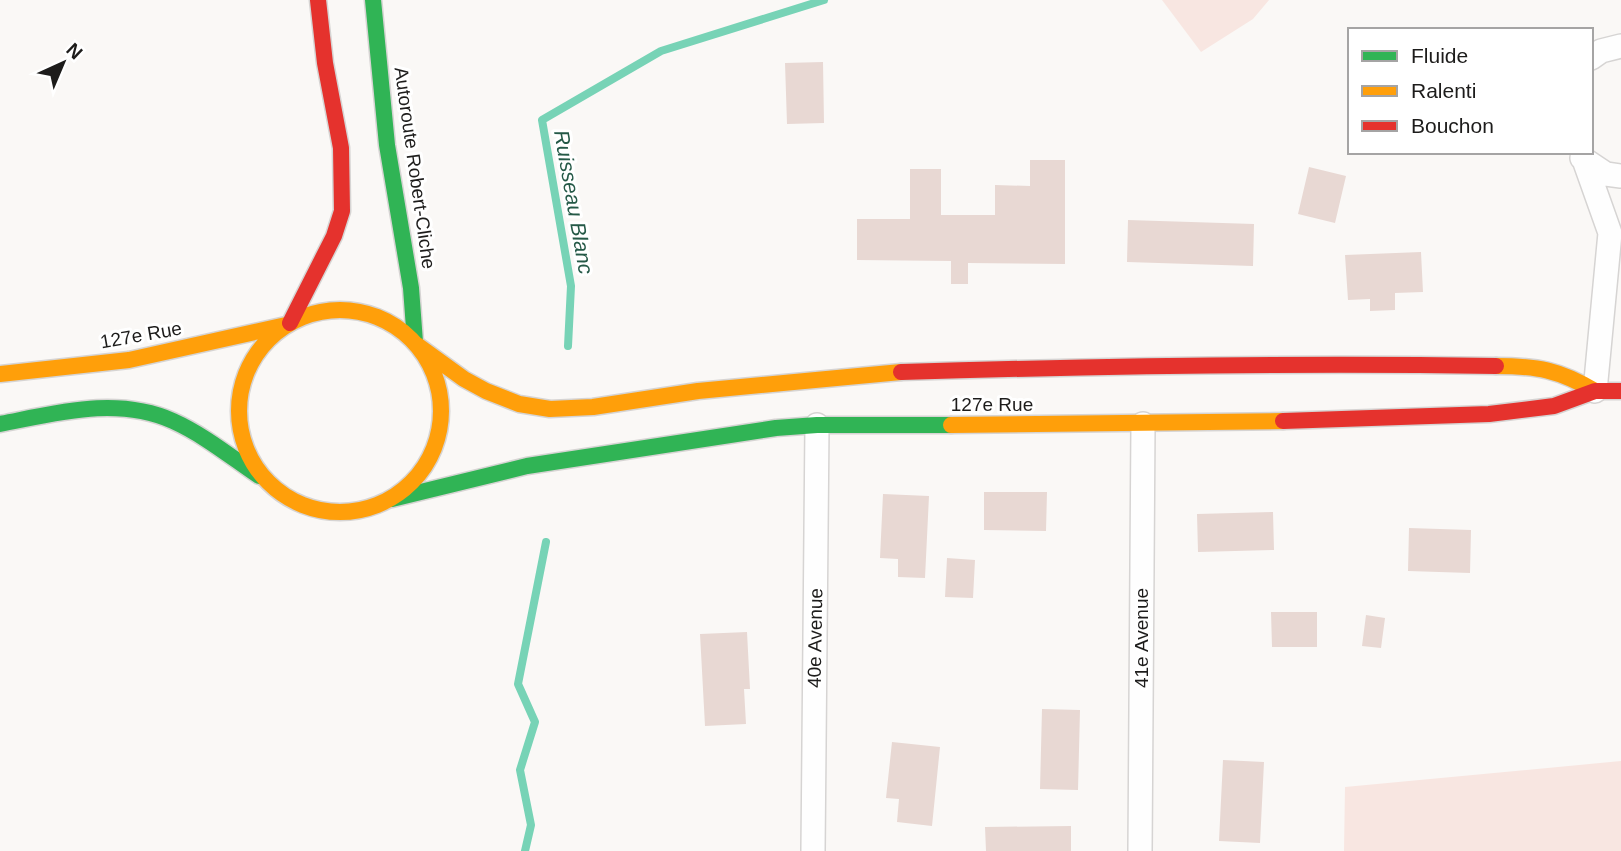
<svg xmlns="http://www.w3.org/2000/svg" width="1621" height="851" viewBox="0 0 1621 851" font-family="Helvetica,sans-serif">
  <rect width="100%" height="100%" fill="#faf8f6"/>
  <path fill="#f8e6e1" d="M1162,0H1269L1253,19L1201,52Z
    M1621,761V851H1344L1345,787Z"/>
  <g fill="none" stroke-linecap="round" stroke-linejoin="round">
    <path stroke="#77d3b6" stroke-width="8" d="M568,346L571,286L542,120L661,51L824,0
      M525,851L531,825L520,770L535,722L518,684L546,542"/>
  </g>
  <path fill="#e8d8d3" d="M823,62L824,123L787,124L785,63Z
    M1030,160H1065V264L968,263V284H951V261L857,260V219H910V169H941V215H995V185L1030,186Z
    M1309,167L1346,176L1335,223L1298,214Z
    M1128,220L1254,224L1253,266L1127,262Z
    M1421,252L1423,292L1395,293V310L1370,311V299L1348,300L1345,255Z
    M984,492H1047L1046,531L984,530Z
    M883,494L929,496L925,578L898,577V559L880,558Z
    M1273,512L1274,550L1198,552L1197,514Z
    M1409,528L1471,530L1470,573L1408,571Z
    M947,558L975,560L973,598L945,597Z
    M1271,612H1317V647H1272Z
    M1366,615L1385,618L1381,648L1362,646Z
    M747,632L750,689H744L746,724L705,726L700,634Z
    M1042,709L1080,710L1078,790L1040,789Z
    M892,742L940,747L932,826L897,822L899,799L886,798Z
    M1223,760L1264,762L1260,843L1219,841Z
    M1071,826V851H986L985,827Z"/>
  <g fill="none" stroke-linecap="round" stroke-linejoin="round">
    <g stroke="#d6d4d3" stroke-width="26">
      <path id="street" d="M1591,58L1601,51L1621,46
        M1582,158L1606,174L1621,176
        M1584,160L1610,233L1595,391
        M813,851L817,425
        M1140,851L1143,424"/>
    </g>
    <g stroke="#d6d4d3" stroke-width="19">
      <path id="fast" d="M373,0L387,145L411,288L415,342
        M0,424C57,413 117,396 173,421C204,435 231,457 259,476
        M392,499L527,466L776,428L817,425H951"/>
    </g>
    <g stroke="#d6d4d3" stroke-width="19">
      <path id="slow" d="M239 411a101 101 0 1 1 202 0a101 101 0 1 1-202 0Z
        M417,345L464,379L486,391L519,404L550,409L593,407L698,391L901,372
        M1496,366C1538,366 1559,370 1595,391
        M0,374L129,360L286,325
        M951,425L1283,421"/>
    </g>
    <g stroke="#d6d4d3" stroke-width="19">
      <path id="jam" d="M290,323L334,236L342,211L341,148L325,63L318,0
        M901,372C1100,366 1298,363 1496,366
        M1283,421L1489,414L1554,406L1595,391H1621"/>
    </g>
    <use href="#street" stroke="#fefefe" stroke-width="23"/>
    <use href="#fast" stroke="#30b455" stroke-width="16"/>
    <use href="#slow" stroke="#ff9f0a" stroke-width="16"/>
    <use href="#jam" stroke="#e5322d" stroke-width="16"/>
  </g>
  <g text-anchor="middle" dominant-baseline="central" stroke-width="6" stroke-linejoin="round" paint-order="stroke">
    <g font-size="19" fill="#1d1c1b" stroke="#fff">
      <text transform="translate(415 168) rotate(82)">Autoroute Robert-Cliche</text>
      <text transform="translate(141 335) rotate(-10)">127e Rue</text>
      <text x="992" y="404">127e Rue</text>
      <text transform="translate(815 638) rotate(-89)">40e Avenue</text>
      <text transform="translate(1141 638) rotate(-90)">41e Avenue</text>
    </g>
    <g font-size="21" font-style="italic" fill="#255947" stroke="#fff">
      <text transform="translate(574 202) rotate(80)">Ruisseau Blanc</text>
    </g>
  </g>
  <rect x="1348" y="28" width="245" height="126" fill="#ffffff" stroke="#a5a4a4" stroke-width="2"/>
  <rect x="1362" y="51" width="35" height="10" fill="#30b455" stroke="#a5a4a4" stroke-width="2"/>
  <text x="1411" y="63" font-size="21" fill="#1d1c1b">Fluide</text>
  <rect x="1362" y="86" width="35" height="10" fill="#ff9f0a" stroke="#a5a4a4" stroke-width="2"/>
  <text x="1411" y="98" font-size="21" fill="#1d1c1b">Ralenti</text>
  <rect x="1362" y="121" width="35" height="10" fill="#e5322d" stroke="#a5a4a4" stroke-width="2"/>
  <text x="1411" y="133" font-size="21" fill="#1d1c1b">Bouchon</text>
  <g transform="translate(63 63) rotate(44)" stroke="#ffffff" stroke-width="5" paint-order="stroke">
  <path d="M0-5L12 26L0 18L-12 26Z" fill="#1d1c1b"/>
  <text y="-10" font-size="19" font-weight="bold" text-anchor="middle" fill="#1d1c1b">N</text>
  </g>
</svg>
